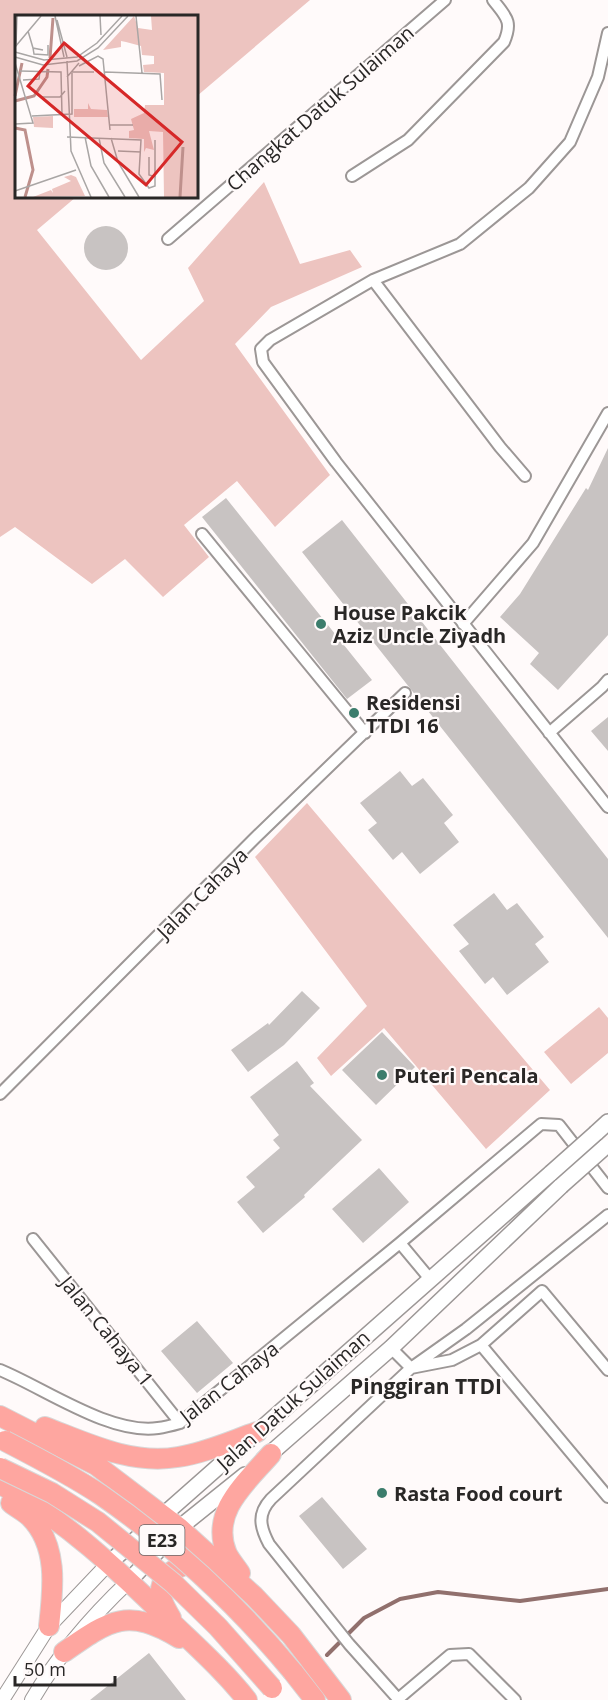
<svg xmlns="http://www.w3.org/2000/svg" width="608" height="1700" viewBox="0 0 608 1700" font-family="'Open Sans',sans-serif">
  <rect width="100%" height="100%" fill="#fffafa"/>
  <path fill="#edc4c0" d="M0,0H310L197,96L196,16H16V196L76,197L37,230L141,360L204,301L188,268L264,182L300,264L350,250L362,267L271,307L235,344L330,475L275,527L237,481L184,525L209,557L163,597L125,559L92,584L15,527L0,537Z
    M307,803L550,1090L486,1149L384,1028L331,1076L317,1058L367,1006L255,857Z
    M599,1007L608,1018V1053L571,1084L544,1052Z"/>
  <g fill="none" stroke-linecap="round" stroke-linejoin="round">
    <path stroke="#91706d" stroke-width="4" d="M327,1655L364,1618L400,1599L438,1592L520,1601L608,1589"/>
  </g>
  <path fill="#c8c3c2" d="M84 248a22 22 0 1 1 44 0a22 22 0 1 1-44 0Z
    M608,448V635L558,690L530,664L539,653L500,617L520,594L586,488L588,490Z
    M226,498L372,680L347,699L202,517Z
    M342,520L608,859V938L302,552Z
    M608,717V751L591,731Z
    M400,771L412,786L423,778L453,815L444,823L459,842L420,874L402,852L393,860L368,830L377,823L360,803Z
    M494,893L507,910L517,903L544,937L535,944L549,962L507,995L493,977L485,984L459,951L469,944L453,925Z
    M302,991L320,1008L284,1045L248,1072L231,1050L268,1023L269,1025Z
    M382,1032L415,1067L376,1105L342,1070Z
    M297,1061L314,1083L310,1086L362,1140L304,1195L305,1197L263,1233L237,1202L255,1187L246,1177L280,1148L273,1140L279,1135L250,1097Z
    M379,1168L409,1202L363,1243L332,1209Z
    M197,1321L233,1363L197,1393L161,1351Z
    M322,1497L367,1549L343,1569L299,1516Z
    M149,1653L186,1700H90Z"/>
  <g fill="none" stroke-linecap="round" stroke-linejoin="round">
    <g stroke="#9c9796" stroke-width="14">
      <path id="minor" d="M608,33L598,77L570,142L529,188L460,244L373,280L270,340L261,349L263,362L336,462L608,807
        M352,176L408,140L504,42C513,21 506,17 493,0
        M168,239L445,0
        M373,280L500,447L525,476
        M202,534L365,733
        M463,624L533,543L608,413
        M549,733L602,687L608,680
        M0,1094L255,838L405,693
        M33,1239L180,1423
        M400,1243L430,1279
        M481,1345L542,1291L608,1370
        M391,1348L411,1368L452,1360L481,1345L608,1497
        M0,1370C44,1388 110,1435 158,1428C166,1427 173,1425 180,1423L400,1243L541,1124L559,1125L608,1188
        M398,1699L450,1655L469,1654L515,1700
        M399,1700L349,1644L269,1544C260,1527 257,1514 271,1499L411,1368L466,1329L608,1215"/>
    </g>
    <g stroke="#9c9796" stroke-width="16">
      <path id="tertiary" d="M2,1700L49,1626L108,1564
        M32,1700C58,1655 91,1617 129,1581"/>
    </g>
    <g stroke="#9c9796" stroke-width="18">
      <path id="secondary" d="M596,1133L608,1122
        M263,1460L391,1348L561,1186
        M108,1564L551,1173
        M129,1581L179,1528L245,1475"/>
    </g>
    <g stroke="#d8d8d8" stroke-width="22">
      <path id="motorway" d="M0,1416L96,1465L179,1528L254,1596L291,1635L341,1700
        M45,1427C87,1443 131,1465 178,1457C205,1453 231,1441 257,1432
        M0,1484C64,1519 119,1571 170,1621C197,1647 224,1671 247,1700
        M11,1503C17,1508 25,1512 30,1517C59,1546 53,1590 49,1626
        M240,1573C236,1567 230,1560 227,1554C209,1512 247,1482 271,1454
        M171,1618C168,1613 164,1606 162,1600C155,1576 180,1561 202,1565
        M64,1652C110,1620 127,1607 179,1638
        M293,1672L315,1700"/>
    </g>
    <use href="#minor" stroke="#fff" stroke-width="10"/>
    <use href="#tertiary" stroke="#fff" stroke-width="14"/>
    <use href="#secondary" stroke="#fff" stroke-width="15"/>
    <use href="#motorway" stroke="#fea6a0" stroke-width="20"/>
    <g stroke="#9c9796" stroke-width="18" stroke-linecap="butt">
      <path id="secondary-bridge" d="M551,1173L596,1133
        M561,1186L605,1147"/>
    </g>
    <g stroke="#d8d8d8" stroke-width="22" stroke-linecap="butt">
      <path id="motorway-bridge" d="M5,1441C38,1458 71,1475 101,1495C173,1545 237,1604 293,1672
        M0,1468L52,1493L98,1522L173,1583L218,1627L272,1688"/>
    </g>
    <use href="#secondary-bridge" stroke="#fff" stroke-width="15"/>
    <use href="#motorway-bridge" stroke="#fea6a0" stroke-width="20"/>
  </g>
  <g fill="#3c7d6c" stroke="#fffafa" stroke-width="2">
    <circle cx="321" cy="624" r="6"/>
    <circle cx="354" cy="713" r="6"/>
    <circle cx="382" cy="1075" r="6"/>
    <circle cx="382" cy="1493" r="6"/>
  </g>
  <g text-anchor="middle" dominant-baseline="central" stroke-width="4.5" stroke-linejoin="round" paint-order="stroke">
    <rect fill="#fffafa" stroke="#696666" stroke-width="1.5" x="139.5" y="1525" width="45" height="30" rx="4.5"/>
    <g font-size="18" font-weight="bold" fill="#292726">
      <text x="162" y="1540">E23</text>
    </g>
    <g font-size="20" fill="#292726" stroke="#fffafa">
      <text transform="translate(320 108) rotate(-41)">Changkat Datuk Sulaiman</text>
      <text transform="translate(202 893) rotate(-45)">Jalan Cahaya</text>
      <text transform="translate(107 1331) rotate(51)">Jalan Cahaya 1</text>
      <text transform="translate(229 1382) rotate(-38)">Jalan Cahaya</text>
      <text transform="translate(293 1400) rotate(-42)">Jalan Datuk Sulaiman</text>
    </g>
    <g font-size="20" font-weight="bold" fill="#292726" stroke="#fffafa" text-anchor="start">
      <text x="333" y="612">House Pakcik<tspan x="333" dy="23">Aziz Uncle Ziyadh</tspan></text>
      <text x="366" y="702">Residensi<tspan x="366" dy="23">TTDI 16</tspan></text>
      <text x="394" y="1075">Puteri Pencala</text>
      <text x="394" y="1493">Rasta Food court</text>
    </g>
    <g font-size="21" font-weight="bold" fill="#292726" stroke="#fffafa">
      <text x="426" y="1386">Pinggiran TTDI</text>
    </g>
  </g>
  <g transform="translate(15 15)">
    <rect width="183" height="183" fill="#fffafa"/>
    <path d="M119,1L123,13L137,15L136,1H183V182H149L148,117L134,116L139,135L131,133L129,137V124L114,123V116L119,115L116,104L129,98L130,90H149V58L129,57L128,50L139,49V41L127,40L126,31L111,27L106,26V32L88,35ZM73,88L76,94L92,95L93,102H59V94H73ZM38,101V113L19,112L18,102ZM56,160L61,162L70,181L18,182L36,175L38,178L37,174L56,166L49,162Z" fill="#edc4c0"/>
    <path fill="none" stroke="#be908c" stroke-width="3" d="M35,43L38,3M0,81L7,48M0,86L19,81L32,62L33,54M0,113L10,115L18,155L10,182M165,182L168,132"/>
    <path fill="none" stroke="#a9a6a5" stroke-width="1.5" d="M40,1L49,42M85,1L86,20M121,1L127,58M42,5L52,42M13,16L18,33L28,35M1,29L2,1M0,32L26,1M18,33L19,39L33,40V30M0,37L29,45L62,42L82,28L107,1M0,42L28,50L62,46L83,33L113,1M52,46L56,136L76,182M0,48L18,108L0,109M64,51L83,41L88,44L95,115M5,56L46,57L47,100M57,57H79M90,57L145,59L147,85M52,62L64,48M8,65L24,64L25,56M27,82H45L50,76M17,101L57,99V58M95,110H118M52,122L126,125L124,159L134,173L140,171V125M70,122L76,151L94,182M84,123L89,148L110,182M96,123L103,147L124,182M103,136L126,137M134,142V160L141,162M0,176L61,155"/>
    <path fill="#d62828" fill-opacity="0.15" stroke="#d62828" stroke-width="3" d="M49,28L167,127L131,170L13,71Z"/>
    <rect width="183" height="183" fill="none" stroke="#292726" stroke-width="3"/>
  </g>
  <path d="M15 1676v9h100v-9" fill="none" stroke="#292726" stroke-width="3"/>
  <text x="24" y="1676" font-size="18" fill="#292726" stroke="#fffafa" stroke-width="4.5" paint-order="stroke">50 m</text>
</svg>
